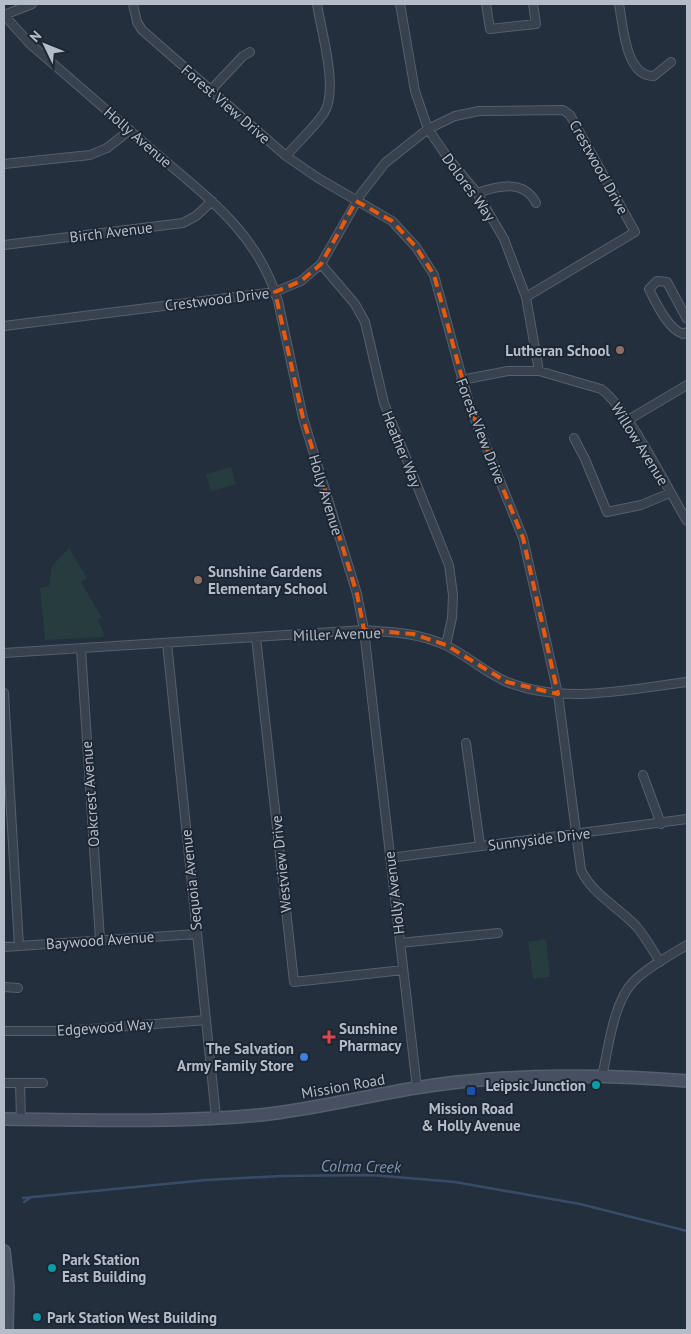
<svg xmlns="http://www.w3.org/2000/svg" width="691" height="1334" viewBox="0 0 691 1334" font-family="'PT Sans',sans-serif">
  <rect width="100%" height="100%" fill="#242f3e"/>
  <path fill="#263c3f" d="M231,467L236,484L211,491L206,474Z
    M69,548L87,578L81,582L102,618L97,620L103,630L104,637L45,640L40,588L49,586L52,566Z
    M546,939L550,977L533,979L528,942Z"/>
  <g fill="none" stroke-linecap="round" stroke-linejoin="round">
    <path stroke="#394c67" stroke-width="2.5" d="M23,1198L206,1180L281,1176L372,1175L455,1182L580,1204L687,1231
      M24,1202L30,1198"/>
    <g stroke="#565f6c" stroke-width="10">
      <path id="street" d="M133,4L137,22L142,30L286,156L318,178L392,221L416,247L434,275L470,407L523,538L558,694L581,870C593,895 617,906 636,926C645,936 653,951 660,962
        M400,4L415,91L428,129L448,158L477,193L504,239L526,297L539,371
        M486,4L490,29L536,24L533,4
        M619,4C623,24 625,77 654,76L671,62
        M4,15L30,44C71,79 111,114 151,149C204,195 257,231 278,301L303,418L357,594L364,630L417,1088
        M4,15L32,4
        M211,90L243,56L250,52
        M286,156C298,142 314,128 324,113C339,89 321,31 317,4
        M4,164L90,155L107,148L130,130
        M477,193C498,186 524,179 536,203
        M4,245L183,223L196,216L212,201
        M321,264L355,304L365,322L384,403L449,565L453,595L452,618L446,645
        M687,319L667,282L657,281L649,289C656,303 668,329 683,334L687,332
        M4,326L275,292L301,281L321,264L361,194L385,163L428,129L455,116L479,111L563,110L570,115L635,232L526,297
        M461,380L508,371H539L601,389C628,408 668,490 687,521
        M628,420L687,385
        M574,438L585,459L607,512L641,505L670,493
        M256,637L294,982L403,970
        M167,643L216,1117
        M81,649L100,940
        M4,653L364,630C392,632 419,633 445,645C467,655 485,673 507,682C565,705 628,689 687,682
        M4,693L19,946
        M466,743L480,845
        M643,775L661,824
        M390,858L687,819
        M400,943L498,933
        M4,947L196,934
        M4,987L18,988
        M4,1031H65L206,1020
        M602,1077C608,1050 613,1003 633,982C648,967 669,956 687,945
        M4,1083H43
        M20,1083L21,1119"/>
    </g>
    <g stroke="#565f6c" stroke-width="14">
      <path id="secondary" d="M4,1119C89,1120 175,1123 260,1115C319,1109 376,1093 435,1085C513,1074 608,1074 687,1081
        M4,1251L8,1286L7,1330"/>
    </g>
    <use href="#street" stroke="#38414e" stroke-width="8"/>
    <use href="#secondary" stroke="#465061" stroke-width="11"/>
  </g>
  <path fill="none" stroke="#e8590c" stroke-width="4" stroke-dasharray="10 6" stroke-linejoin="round" d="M356,201L392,221L416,247L434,275L470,407L523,538L558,694L507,682L446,645L413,634L364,630L357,594L303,418L275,292L301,281L321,264Z"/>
  <g fill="#8d6e63" stroke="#1d2633" stroke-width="2">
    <circle cx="620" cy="350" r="5"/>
    <circle cx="198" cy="580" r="5"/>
  </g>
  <path fill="#e0444e" stroke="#1d2633" stroke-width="2" d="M326.5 1029.5h5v5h5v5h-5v5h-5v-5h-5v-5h5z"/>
  <circle fill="#3f7fe0" stroke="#1d2633" stroke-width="2" cx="304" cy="1057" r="5"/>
  <g fill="#0f9aa8" stroke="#1d2633" stroke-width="2">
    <circle cx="596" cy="1085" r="5"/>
    <circle cx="52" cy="1268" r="5"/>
    <circle cx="37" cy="1317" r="5"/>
  </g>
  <rect fill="#1a4fb4" stroke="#1d2633" stroke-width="2" x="466" y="1086" width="10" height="10" rx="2.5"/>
  <g text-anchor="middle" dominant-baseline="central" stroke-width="4" stroke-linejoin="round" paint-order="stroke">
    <g font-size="15" fill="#b4bcc9" stroke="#1d2633">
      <text transform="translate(226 104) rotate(41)">Forest View Drive</text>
      <text transform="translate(138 137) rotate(41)">Holly Avenue</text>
      <text transform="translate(599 167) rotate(61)">Crestwood Drive</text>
      <text transform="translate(469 187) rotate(54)">Dolores Way</text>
      <text transform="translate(111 232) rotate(-7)">Birch Avenue</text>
      <text transform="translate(217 299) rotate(-7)">Crestwood Drive</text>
      <text transform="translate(481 431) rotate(69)">Forest View Drive</text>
      <text transform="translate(640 444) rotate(58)">Willow Avenue</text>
      <text transform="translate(402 449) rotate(68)">Heather Way</text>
      <text transform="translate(326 495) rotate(73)">Holly Avenue</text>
      <text transform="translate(337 634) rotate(-2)">Miller Avenue</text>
      <text transform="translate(90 794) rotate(-94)">Oakcrest Avenue</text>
      <text transform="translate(539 839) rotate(-7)">Sunnyside Drive</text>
      <text transform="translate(281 864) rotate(-96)">Westview Drive</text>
      <text transform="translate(191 880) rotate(-96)">Sequoia Avenue</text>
      <text transform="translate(394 893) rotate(-97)">Holly Avenue</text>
      <text transform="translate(100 940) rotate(-4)">Baywood Avenue</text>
      <text transform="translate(105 1027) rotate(-4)">Edgewood Way</text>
      <text transform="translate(343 1086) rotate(-10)">Mission Road</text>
    </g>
    <g font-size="15" font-weight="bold" fill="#b4bcc9" stroke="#1d2633" text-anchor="start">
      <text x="610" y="350" text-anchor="end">Lutheran School</text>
      <text x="208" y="571">Sunshine Gardens<tspan x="208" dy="17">Elementary School</tspan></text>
      <text x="339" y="1028">Sunshine<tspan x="339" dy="17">Pharmacy</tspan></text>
      <text x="294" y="1048" text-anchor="end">The Salvation<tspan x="294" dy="17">Army Family Store</tspan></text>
      <text x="586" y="1085" text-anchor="end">Leipsic Junction</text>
      <text x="471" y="1108" text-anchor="middle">Mission Road<tspan x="471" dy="17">&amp; Holly Avenue</tspan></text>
      <text x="62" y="1259">Park Station<tspan x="62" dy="17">East Building</tspan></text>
      <text x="47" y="1317">Park Station West Building</text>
    </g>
    <g font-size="16" font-style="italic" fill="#7c92b1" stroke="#1d2633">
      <text transform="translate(361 1166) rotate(1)">Colma Creek</text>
    </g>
  </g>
  <rect width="691" height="1334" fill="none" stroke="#b4bcc9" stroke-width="10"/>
  <g transform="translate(45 45) rotate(313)" stroke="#1d2633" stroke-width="4" paint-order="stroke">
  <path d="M0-4L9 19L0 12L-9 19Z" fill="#b4bcc9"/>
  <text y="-8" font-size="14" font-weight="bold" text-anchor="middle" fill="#b4bcc9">N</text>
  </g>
</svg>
